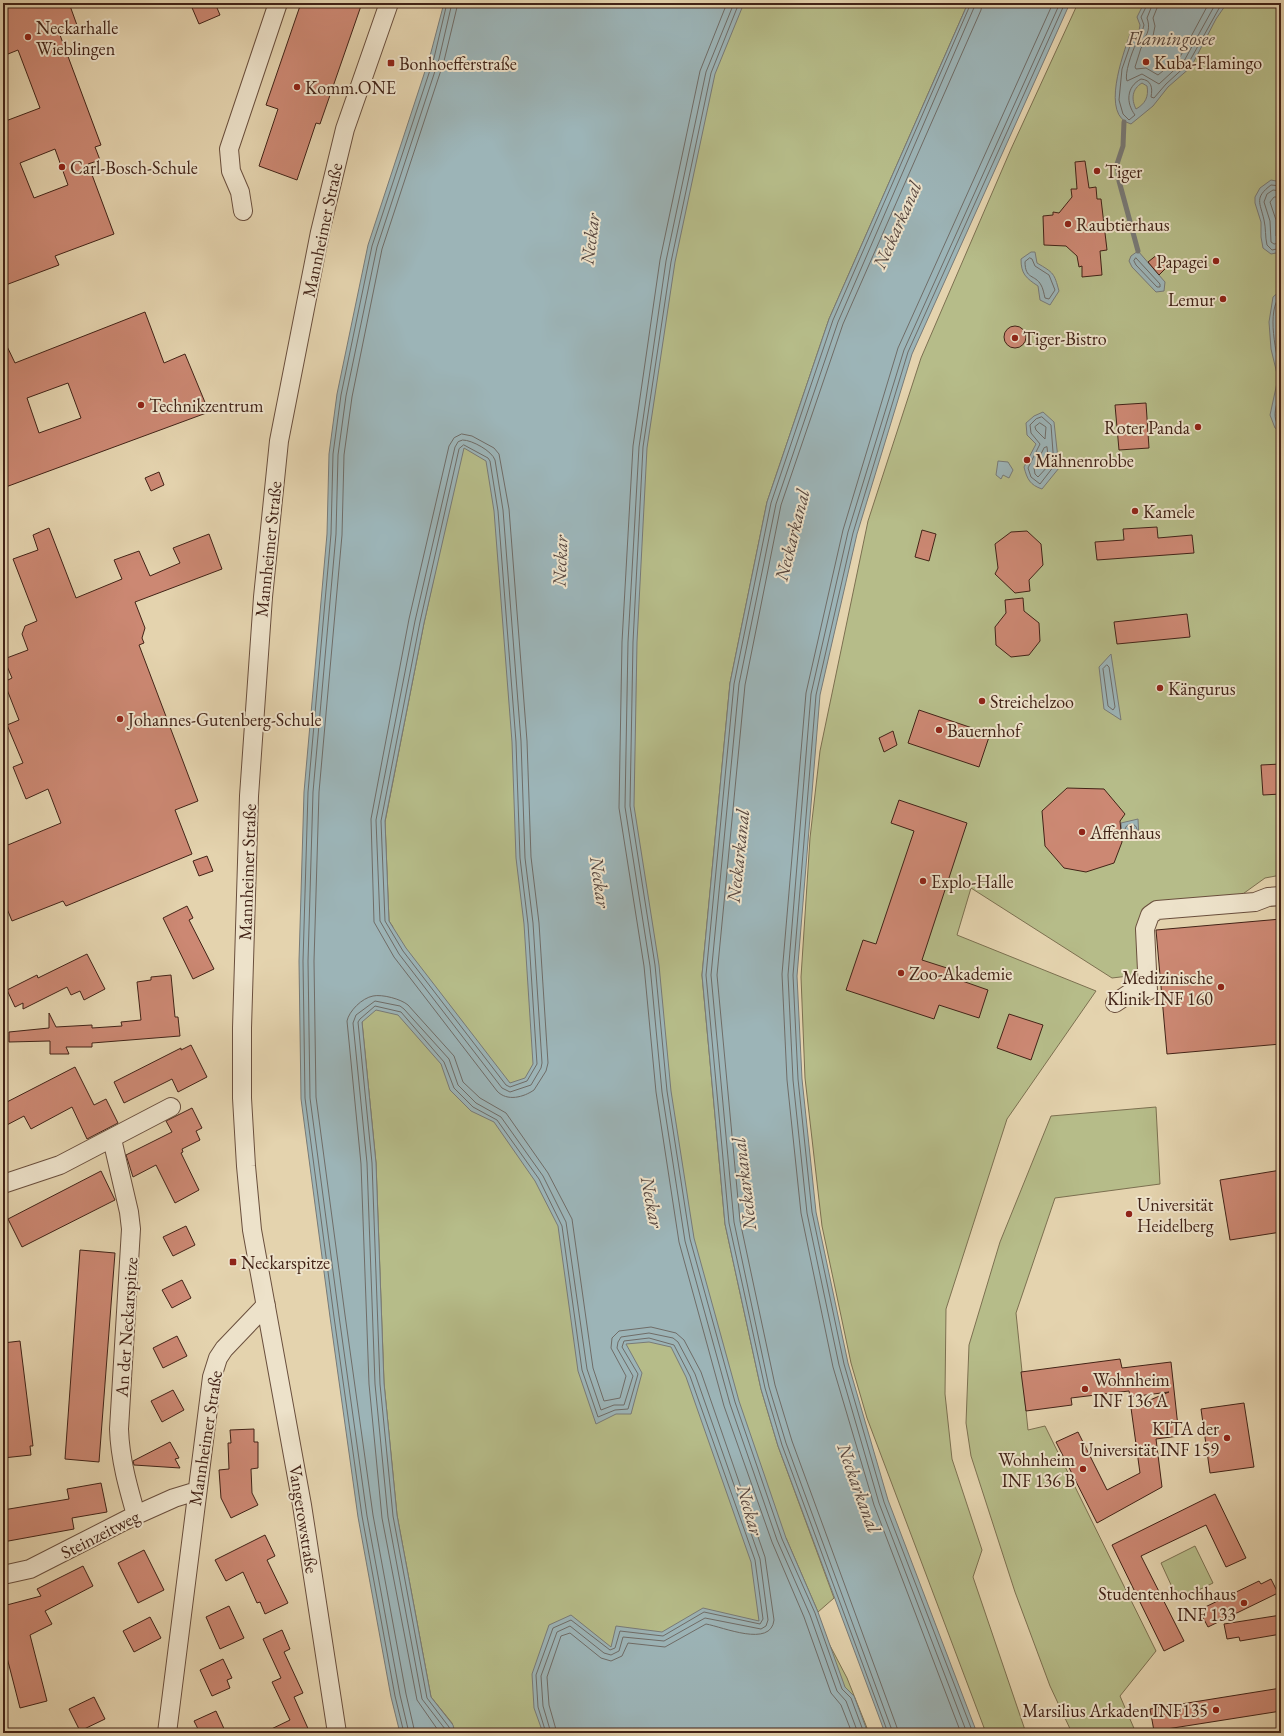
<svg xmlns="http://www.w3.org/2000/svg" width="1284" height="1736" viewBox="0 0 1284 1736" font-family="'EB Garamond',serif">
  <rect width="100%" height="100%" fill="#e4d3ae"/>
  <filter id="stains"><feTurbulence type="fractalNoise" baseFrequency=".005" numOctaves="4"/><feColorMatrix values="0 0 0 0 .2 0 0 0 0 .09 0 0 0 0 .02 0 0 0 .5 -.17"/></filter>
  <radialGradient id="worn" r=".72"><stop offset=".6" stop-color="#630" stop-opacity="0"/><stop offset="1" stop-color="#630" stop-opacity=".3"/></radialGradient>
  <path fill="#b6bc89" stroke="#7c7050" d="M612,3H968L829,319L767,502L730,683L702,975L725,1224L761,1389L778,1446L834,1598L818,1612L786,1538V1553L825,1636L847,1678L869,1733H454L452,1723L431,1697L397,1515L384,1383L376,1163L362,1022L393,927L389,921L385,822L424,623L462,448Z
    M1078,3H1281V875L1265,878L1240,896L1158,907L1145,929L1137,975L1112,978L971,888L957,935L1096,991L1007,1119L946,1309L945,1394L952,1459L982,1550L973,1577L1026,1733H986L867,1418L851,1363L822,1226L805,1078L801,977L810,838L820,751L868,521L921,358L1011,149Z
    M1156,1107L1160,1184L1055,1198L1016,1313L1028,1430L1045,1426L1156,1651L1120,1696L1136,1733H1072L1050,1686L1015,1592L971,1456L966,1423L969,1345L1000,1242L1051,1116Z
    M1195,1546L1213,1583L1178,1600L1161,1563Z"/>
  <path fill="#9cb4b7" stroke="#787a77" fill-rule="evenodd" d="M444,3H744L715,74L675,262L647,448L637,642L634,806L659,965L671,1091L694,1238L739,1401L786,1538L818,1612L845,1687L854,1696L868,1733H543L534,1708L532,1674L549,1625L571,1615L611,1647L616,1626L662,1632L703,1608L759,1621L751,1562L686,1377L671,1347L649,1342L626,1344L642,1373L631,1414H616L596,1424L578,1371L558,1226L535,1181L494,1122L471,1111L450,1090L441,1064L398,1015L376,1010L362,1022L376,1163L384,1383L397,1515L431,1697L453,1725L455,1733H400L391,1697L358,1517L330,1317L301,1099L299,961L304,792L327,534L329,454L337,394L368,245L430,56ZM464,448L486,461L494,511L512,742L516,858L524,924L533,1064L525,1078L510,1083L406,948L389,921L385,821L424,623Z
    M968,3H1070L912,354L857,534L820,695L797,976L802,1079L816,1212L848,1363L888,1500L977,1733H885L778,1446L761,1389L725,1224L702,975L730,683L767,502L829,319Z
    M1144,3H1227L1216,19L1191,67L1168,87L1153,106L1131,124C1100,116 1123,55 1130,34L1139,31L1140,25L1137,17ZM1142,83L1147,86C1149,97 1145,104 1136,109C1131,99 1132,89 1142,83Z
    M1271,180L1281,182V252L1271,254L1263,248L1261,237V222L1255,203V197L1260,188Z
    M1138,251L1165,282L1164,291L1156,292L1132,267L1129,261L1131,256Z
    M1031,252H1035L1037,263C1054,273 1054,273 1059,291L1050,305L1040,300L1038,286C1026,278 1021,274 1021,259Z
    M1281,290V431L1275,428L1270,415L1278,378L1271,349L1269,322L1273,297Z
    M1043,412L1054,422L1059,468L1042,489C1030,485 1027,479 1024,467L1036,444L1027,435L1026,423L1034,416Z
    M998,461L1008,462L1013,470L1009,478L1003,475L1001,479L996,475Z
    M1111,654L1121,720L1104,709L1099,667Z
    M1138,819L1139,840H1122L1121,823Z"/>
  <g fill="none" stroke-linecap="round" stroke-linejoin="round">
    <path stroke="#6f6c67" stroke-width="1" d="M727,3L700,71L660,260L633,446L622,642L619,808L644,966L656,1092L679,1242L724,1406L772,1542L804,1617L831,1693L841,1705L852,1733
      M734,3L706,72L666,261L639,447L628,642L625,807L650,966L662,1092L685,1241L730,1404L777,1540L810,1615L837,1691L846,1701L858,1733
      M739,3L711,73L671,262L643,447L633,642L630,806L655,965L667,1091L690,1239L735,1402L782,1539L815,1613L842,1689L851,1698L864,1733
      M1148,3L1141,17L1144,25L1142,32L1132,40L1122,69L1119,100L1123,114L1129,120L1135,115C1126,103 1126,87 1141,79C1151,80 1153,87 1151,97L1154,98L1166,84L1188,64L1222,3
      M1153,3L1147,18C1150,26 1149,35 1141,41C1139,42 1137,42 1136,44C1132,51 1124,75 1127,81L1142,74L1159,84L1184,61L1216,3
      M1159,3L1153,18L1155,26L1153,36L1141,48L1135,67L1136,69L1146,68L1158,75L1180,57L1209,3
      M1281,186L1271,185C1254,198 1260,202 1264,220C1266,228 1265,237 1267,245L1272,250L1281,248
      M1281,191L1273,190L1267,194L1264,202L1270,221L1271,242L1274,244L1281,243
      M1281,197H1274L1270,202L1276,220V236L1281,237
      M1030,258L1032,259L1035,266L1049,275L1055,290L1049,299L1045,298C1044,294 1043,288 1041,285C1035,274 1025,280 1025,262Z
      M1136,258L1160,284V287H1157L1136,265L1134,261Z
      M1281,295C1265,310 1277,356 1281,375
      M1281,303L1278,323L1281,353
      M1281,386C1280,398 1268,419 1281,427
      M1042,417L1051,425L1054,466L1040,484L1031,477L1028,468L1040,444L1031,433L1030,425L1036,419Z
      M1040,423L1046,427L1045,439L1036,430L1035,427Z
      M462,434L472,436L494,448L499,454L509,509L527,741L531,857L539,923L548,1063L546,1071L534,1090C524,1097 507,1102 497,1091L394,957L374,922L371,819L409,619L449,446L454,438Z
      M463,440C472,440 492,451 495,460L503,510L521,741L525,858L533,923L542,1063L541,1068L531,1085L510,1092L502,1088L399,954L380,921L376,820L415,621L455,447L458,442Z
      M464,445L488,458L490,461L498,511L516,742L520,858L528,924L537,1064L527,1081L510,1087L506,1085L403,951L385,921L381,821L420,622L459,449Z
      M1047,447L1049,465L1038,477L1035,474L1034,468L1044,448Z
      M1107,665L1109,667L1115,707L1113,710L1108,706L1103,669Z
      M1125 830a6 6 0 1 1 12 0a6 6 0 1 1-12 0Z
      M404,1733L395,1696L362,1516L334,1317L305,1098L303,961L308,792L331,534L333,454L341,395L372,246L434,58L447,3
      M409,1733L400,1695L367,1516L339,1316L310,1098L308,961L313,792L336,534L338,455L346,396L377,247L439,59L452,3
      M415,1733L406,1694L373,1515L345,1315L316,1097L314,961L319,792L342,535L344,455L352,397L382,249L444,61L458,3
      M440,1733L417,1700L382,1518L369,1384L361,1164L347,1021C349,1011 362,998 373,996C382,994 401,999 408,1005L454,1056L463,1082L480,1098L506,1113L548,1173L572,1219L593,1368L604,1401L620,1398L626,1376L611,1348L612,1338L619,1331L651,1327L676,1333L684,1340L701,1372L765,1557L774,1620C771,1648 723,1627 706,1624L665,1647L628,1643L622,1656L611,1661L601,1658L570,1633L561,1636L547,1677L549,1705L557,1733
      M446,1733L445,1729L422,1699L388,1517L375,1384L367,1163L353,1023L356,1015L375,1001L400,1006L404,1009L449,1059L458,1085L476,1103L501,1117L543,1176L566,1222L587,1369L601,1410L614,1405H624L633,1376L617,1348L618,1342L621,1337L649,1333L673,1338L678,1342L695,1374L760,1559L768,1620L766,1626L761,1629L705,1618L664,1641L623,1637L619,1651L611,1655L604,1653L570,1626L557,1632L541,1676L543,1706L551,1733
      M451,1733L449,1727L427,1698L393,1516L380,1384L372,1163L358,1022L360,1019L375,1006L401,1012L444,1062L454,1088L473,1107L497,1120L539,1179L562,1226L582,1370L598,1417L615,1410L628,1409L638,1374L622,1347L624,1341L649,1338L674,1345L690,1376L755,1560L763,1619L760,1624L704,1612L663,1636L620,1631L615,1648L610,1650L571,1620L553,1628L536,1675L538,1707L546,1733
      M888,1733L782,1445L765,1388L729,1223L706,975L734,684L771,503L833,320L971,3
      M893,1733L786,1443L769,1387L734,1222L711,975L739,684L776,504L838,322L976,3
      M899,1733L792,1441L775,1385L740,1221L717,975L745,685L781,505L843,324L981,10L982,3
      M961,1733L874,1505L833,1367L801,1213L787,1080L782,974L806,693L843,530L898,348L1053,3
      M967,1733L879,1503L839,1365L807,1213L793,1080L788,975L811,694L848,532L904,350L1060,3
      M973,1733L884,1502L844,1364L812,1212L798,1079L793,975L816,695L853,533L908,352L1065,3"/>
    <path stroke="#787a77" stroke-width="5" d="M1124,122L1123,146L1117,164L1119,181L1138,251"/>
  </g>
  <path fill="#cc8873" stroke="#422317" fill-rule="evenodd" d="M3,3H69L78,28L60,35L101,145L95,147L100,160L88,164L114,234L55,256L59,265L3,286V122L40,108L18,50L3,56ZM55,149L68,185L34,198L20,163Z
    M190,3H215L220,15L199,24Z
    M301,3H362L320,124L316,123L297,180L259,166L278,109L266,105Z
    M1085,161L1089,188L1096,187L1097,199H1101L1107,250L1100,251L1102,275L1082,277V266L1079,267L1077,256L1066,246L1044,245L1043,216L1053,215V212L1059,213L1072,197L1071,189H1077L1075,162Z
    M1158,254L1168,266L1159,275L1148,262Z
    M145,312L164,363L185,354L209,412L3,488V338L15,363ZM68,383L81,418L39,433L27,398Z
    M1004 337a11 11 0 1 1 22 0a11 11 0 1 1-22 0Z
    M1146,403L1149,448L1119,450L1115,405Z
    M159,472L164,485L151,491L145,478Z
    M1157,527L1158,538L1192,535L1194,553L1097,560L1095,542L1124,540L1123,529Z
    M49,528L76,598L122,579L114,560L139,551L150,576L180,563L173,548L209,534L222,569L135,602L145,628L142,638L144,643L139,645L198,801L175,810L192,854L66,906L63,901L12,921L3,899V847L61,823L48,789L26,799L13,767L23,763L7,725L19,720L4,682L12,678L4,659L28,650L22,634L25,626L37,621L13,559L38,550L33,535Z
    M922,530L936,534L929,561L915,557Z
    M1027,531L1041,544L1043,565L1029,580L1030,591L1015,593L995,574L998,568L995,544L1011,532Z
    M1023,598L1024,611L1039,623L1040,641L1029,655L1011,657L996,645L995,627L1006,613L1005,600Z
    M1187,614L1190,637L1117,644L1114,622Z
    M919,710L990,734L979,767L908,743Z
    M893,731L897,745L884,752L879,738Z
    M1281,764V794L1263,795L1261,765Z
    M1067,788L1104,789L1125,814L1120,821L1122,842L1114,863L1086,872L1064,868L1045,846L1042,811Z
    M899,800L967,823L922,960L950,969L948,976L988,990L979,1018L939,1005L934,1019L846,990L863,940L876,944L914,831L891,823Z
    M207,856L213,871L199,876L193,861Z
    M187,906L193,918L189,920L214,969L193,979L163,918Z
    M1281,919V1044L1167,1054L1156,930Z
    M87,954L105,989L84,1000L80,991L71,995L67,987L23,1009V1003L15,1007L7,990L37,975L38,978Z
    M171,975L175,1017H178L180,1036L92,1043V1047H66L69,1054H50V1041L9,1042V1032L49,1028V1013L56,1027L92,1025V1028L122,1026L121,1022L141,1020L137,982L151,980V977Z
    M1009,1014L1043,1025L1031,1060L997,1048Z
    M191,1045L207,1077L178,1092L172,1079L124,1103L114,1082L181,1048V1050Z
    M75,1067L94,1105L106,1099L118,1123L87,1139L72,1107L31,1129L24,1116L3,1127V1104Z
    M192,1108L202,1128L196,1131L200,1140L182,1149L183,1152L181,1153L199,1190L175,1203L156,1165L133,1177L126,1155L172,1132L166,1121Z
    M1281,1170V1232L1230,1240L1220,1180Z
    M101,1171L115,1200L22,1247L8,1219Z
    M186,1226L195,1245L173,1256L163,1237Z
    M80,1250L115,1253L99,1462L65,1459Z
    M182,1280L191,1298L172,1308L162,1290Z
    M177,1336L187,1356L163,1368L153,1348Z
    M20,1341L33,1446H30L31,1455L3,1458V1343Z
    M1120,1359L1122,1368L1171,1362L1179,1436L1156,1439L1162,1487L1097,1523L1056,1442L1078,1432L1107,1490L1140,1473L1131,1408L1169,1392L1130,1397L1129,1391L1071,1398L1072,1405L1026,1411L1021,1372Z
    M173,1390L184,1410L162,1422L151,1401Z
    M1244,1403L1254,1467L1210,1473L1201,1409Z
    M254,1429V1442H258V1468L251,1469L252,1493L258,1505L231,1518L221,1498L219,1470L229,1469L228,1443H231L230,1430Z
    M170,1442L179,1458L175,1459L180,1468L134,1465L133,1461Z
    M101,1483L107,1512L72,1518L74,1529L3,1542V1510L69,1499L67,1489Z
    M1215,1494L1246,1558L1226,1567L1206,1525L1141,1556L1184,1641L1164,1651L1112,1545Z
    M265,1535L275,1556L267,1560L288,1603L265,1614L260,1602L257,1603L243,1572L226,1581L215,1560Z
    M144,1550L164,1590L138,1603L118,1563Z
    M83,1566L93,1586L45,1611L52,1624L30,1635L47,1701L20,1708L3,1642V1606L41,1596L37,1589Z
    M1271,1579L1278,1593L1208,1627L1199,1610L1259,1581L1261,1584Z
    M229,1606L244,1638L220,1649L206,1617Z
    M1281,1615V1634L1240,1641L1239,1637L1227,1639L1224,1624Z
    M150,1617L161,1638L134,1652L123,1631Z
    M282,1630L290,1649L284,1652L303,1693L294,1697L310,1733H263L290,1720L272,1682L281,1678L263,1639Z
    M223,1659L232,1678L227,1680L230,1688L212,1696L200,1670Z
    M1281,1688V1711L1154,1731L1150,1709Z
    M94,1697L105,1719L80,1731L69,1709Z
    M216,1711L226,1733H200L194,1721Z"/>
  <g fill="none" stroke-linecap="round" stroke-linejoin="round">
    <g stroke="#6a4f3d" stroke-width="20">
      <path id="minor" d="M243,211L240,192L231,171L229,149L278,3
        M1115,1003L1133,991H1148L1145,929L1150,915L1157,910L1255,902L1268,897L1281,896
        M112,1139L129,1212L131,1229L119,1429C120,1459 128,1487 136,1515
        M3,1184L60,1165L171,1107
        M3,1575L30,1569L136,1515L174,1498L197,1491
        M167,1733L212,1377L218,1358L224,1349L266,1305
        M337,1733L302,1505L252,1230L246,1166L242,1098V1028L249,796L263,597L279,441L320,232L345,129L389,3"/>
    </g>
    <use href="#minor" stroke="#ede2ca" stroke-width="18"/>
  </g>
  <g fill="#8f2418" stroke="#ede2ca" stroke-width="1.5">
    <circle cx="28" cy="37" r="4"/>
    <circle cx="1146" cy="62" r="4"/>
    <rect x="387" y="59" width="8" height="8" rx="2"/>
    <circle cx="297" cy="87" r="4"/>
    <circle cx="62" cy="167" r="4"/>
    <circle cx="1097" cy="171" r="4"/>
    <circle cx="1068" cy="224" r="4"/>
    <circle cx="1216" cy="261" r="4"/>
    <circle cx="1223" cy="299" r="4"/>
    <circle cx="1015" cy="338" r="4"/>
    <circle cx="141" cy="405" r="4"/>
    <circle cx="1198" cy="427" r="4"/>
    <circle cx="1027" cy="460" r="4"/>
    <circle cx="1135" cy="511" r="4"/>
    <circle cx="1160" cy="688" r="4"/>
    <circle cx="982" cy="701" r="4"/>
    <circle cx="120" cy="719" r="4"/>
    <circle cx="939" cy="730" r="4"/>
    <circle cx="1082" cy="832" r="4"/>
    <circle cx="923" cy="881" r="4"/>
    <circle cx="901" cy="973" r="4"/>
    <circle cx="1221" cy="987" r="4"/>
    <circle cx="1129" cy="1214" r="4"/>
    <rect x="229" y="1258" width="8" height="8" rx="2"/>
    <circle cx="1085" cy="1389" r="4"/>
    <circle cx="1227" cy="1438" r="4"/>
    <circle cx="1083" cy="1469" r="4"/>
    <circle cx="1244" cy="1603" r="4"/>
    <circle cx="1216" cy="1710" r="4"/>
  </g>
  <g text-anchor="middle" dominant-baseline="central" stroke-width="4" stroke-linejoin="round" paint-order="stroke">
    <g font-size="18" fill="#422317" stroke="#ede2ca" text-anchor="start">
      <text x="36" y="27">Neckarhalle<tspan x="36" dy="21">Wieblingen</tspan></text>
      <text x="1154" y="62">Kuba-Flamingo</text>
      <text x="399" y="63">Bonhoefferstraße</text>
      <text x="305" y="87">Komm.ONE</text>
      <text x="70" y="167">Carl-Bosch-Schule</text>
      <text x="1105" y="171">Tiger</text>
      <text x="1076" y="224">Raubtierhaus</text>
      <text x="1208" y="261" text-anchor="end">Papagei</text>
      <text x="1215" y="299" text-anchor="end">Lemur</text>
      <text x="1023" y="338">Tiger-Bistro</text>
      <text x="149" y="405">Technikzentrum</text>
      <text x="1190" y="427" text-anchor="end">Roter Panda</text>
      <text x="1035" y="460">Mähnenrobbe</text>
      <text x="1143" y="511">Kamele</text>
      <text x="1168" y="688">Kängurus</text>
      <text x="990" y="701">Streichelzoo</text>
      <text x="128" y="719">Johannes-Gutenberg-Schule</text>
      <text x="947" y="730">Bauernhof</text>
      <text x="1090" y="832">Affenhaus</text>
      <text x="931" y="881">Explo-Halle</text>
      <text x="909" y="973">Zoo-Akademie</text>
      <text x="1213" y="977" text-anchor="end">Medizinische<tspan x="1213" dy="21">Klinik INF 160</tspan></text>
      <text x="1137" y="1204">Universität<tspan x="1137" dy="21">Heidelberg</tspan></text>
      <text x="241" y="1262">Neckarspitze</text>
      <text x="1093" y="1379">Wohnheim<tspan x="1093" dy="21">INF 136 A</tspan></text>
      <text x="1219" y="1428" text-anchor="end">KITA der<tspan x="1219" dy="21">Universität INF 159</tspan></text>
      <text x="1075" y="1459" text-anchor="end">Wohnheim<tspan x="1075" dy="21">INF 136 B</tspan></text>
      <text x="1236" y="1593" text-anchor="end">Studentenhochhaus<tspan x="1236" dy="21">INF 133</tspan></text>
      <text x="1208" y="1710" text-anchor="end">Marsilius Arkaden INF135</text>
    </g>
    <g font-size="18" fill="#422317" stroke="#ede2ca">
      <text transform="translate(322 230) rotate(-78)">Mannheimer Straße</text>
      <text transform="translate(268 549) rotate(-84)">Mannheimer Straße</text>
      <text transform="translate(247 872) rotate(-88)">Mannheimer Straße</text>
      <text transform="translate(126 1327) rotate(-86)">An der Neckarspitze</text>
      <text transform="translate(205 1438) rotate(-81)">Mannheimer Straße</text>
      <text transform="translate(304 1519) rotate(81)">Vangerowstraße</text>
      <text transform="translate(100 1534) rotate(-27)">Steinzeitweg</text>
    </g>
    <g font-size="19" font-style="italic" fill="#58473f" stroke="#ede2ca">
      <text x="1171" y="38">Flamingosee</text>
      <text transform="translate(897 225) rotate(-66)">Neckarkanal</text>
      <text transform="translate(590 239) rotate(-83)">Neckar</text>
      <text transform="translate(792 535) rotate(-76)">Neckarkanal</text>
      <text transform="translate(560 561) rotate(-88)">Neckar</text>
      <text transform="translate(738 856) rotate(-84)">Neckarkanal</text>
      <text transform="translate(600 882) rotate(82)">Neckar</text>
      <text transform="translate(744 1184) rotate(-97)">Neckarkanal</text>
      <text transform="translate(652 1202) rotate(79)">Neckar</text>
      <text transform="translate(859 1488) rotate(70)">Neckarkanal</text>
      <text transform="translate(750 1510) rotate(74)">Neckar</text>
    </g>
  </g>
  <rect width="1284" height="1736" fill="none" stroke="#e4d3ae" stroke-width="16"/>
  <rect x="4" y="4" width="1276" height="1728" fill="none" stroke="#422317" stroke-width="2"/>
  <rect x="8" y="8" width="1268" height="1720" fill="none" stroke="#422317"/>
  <rect width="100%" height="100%" filter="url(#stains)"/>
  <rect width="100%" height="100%" fill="url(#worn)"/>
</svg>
